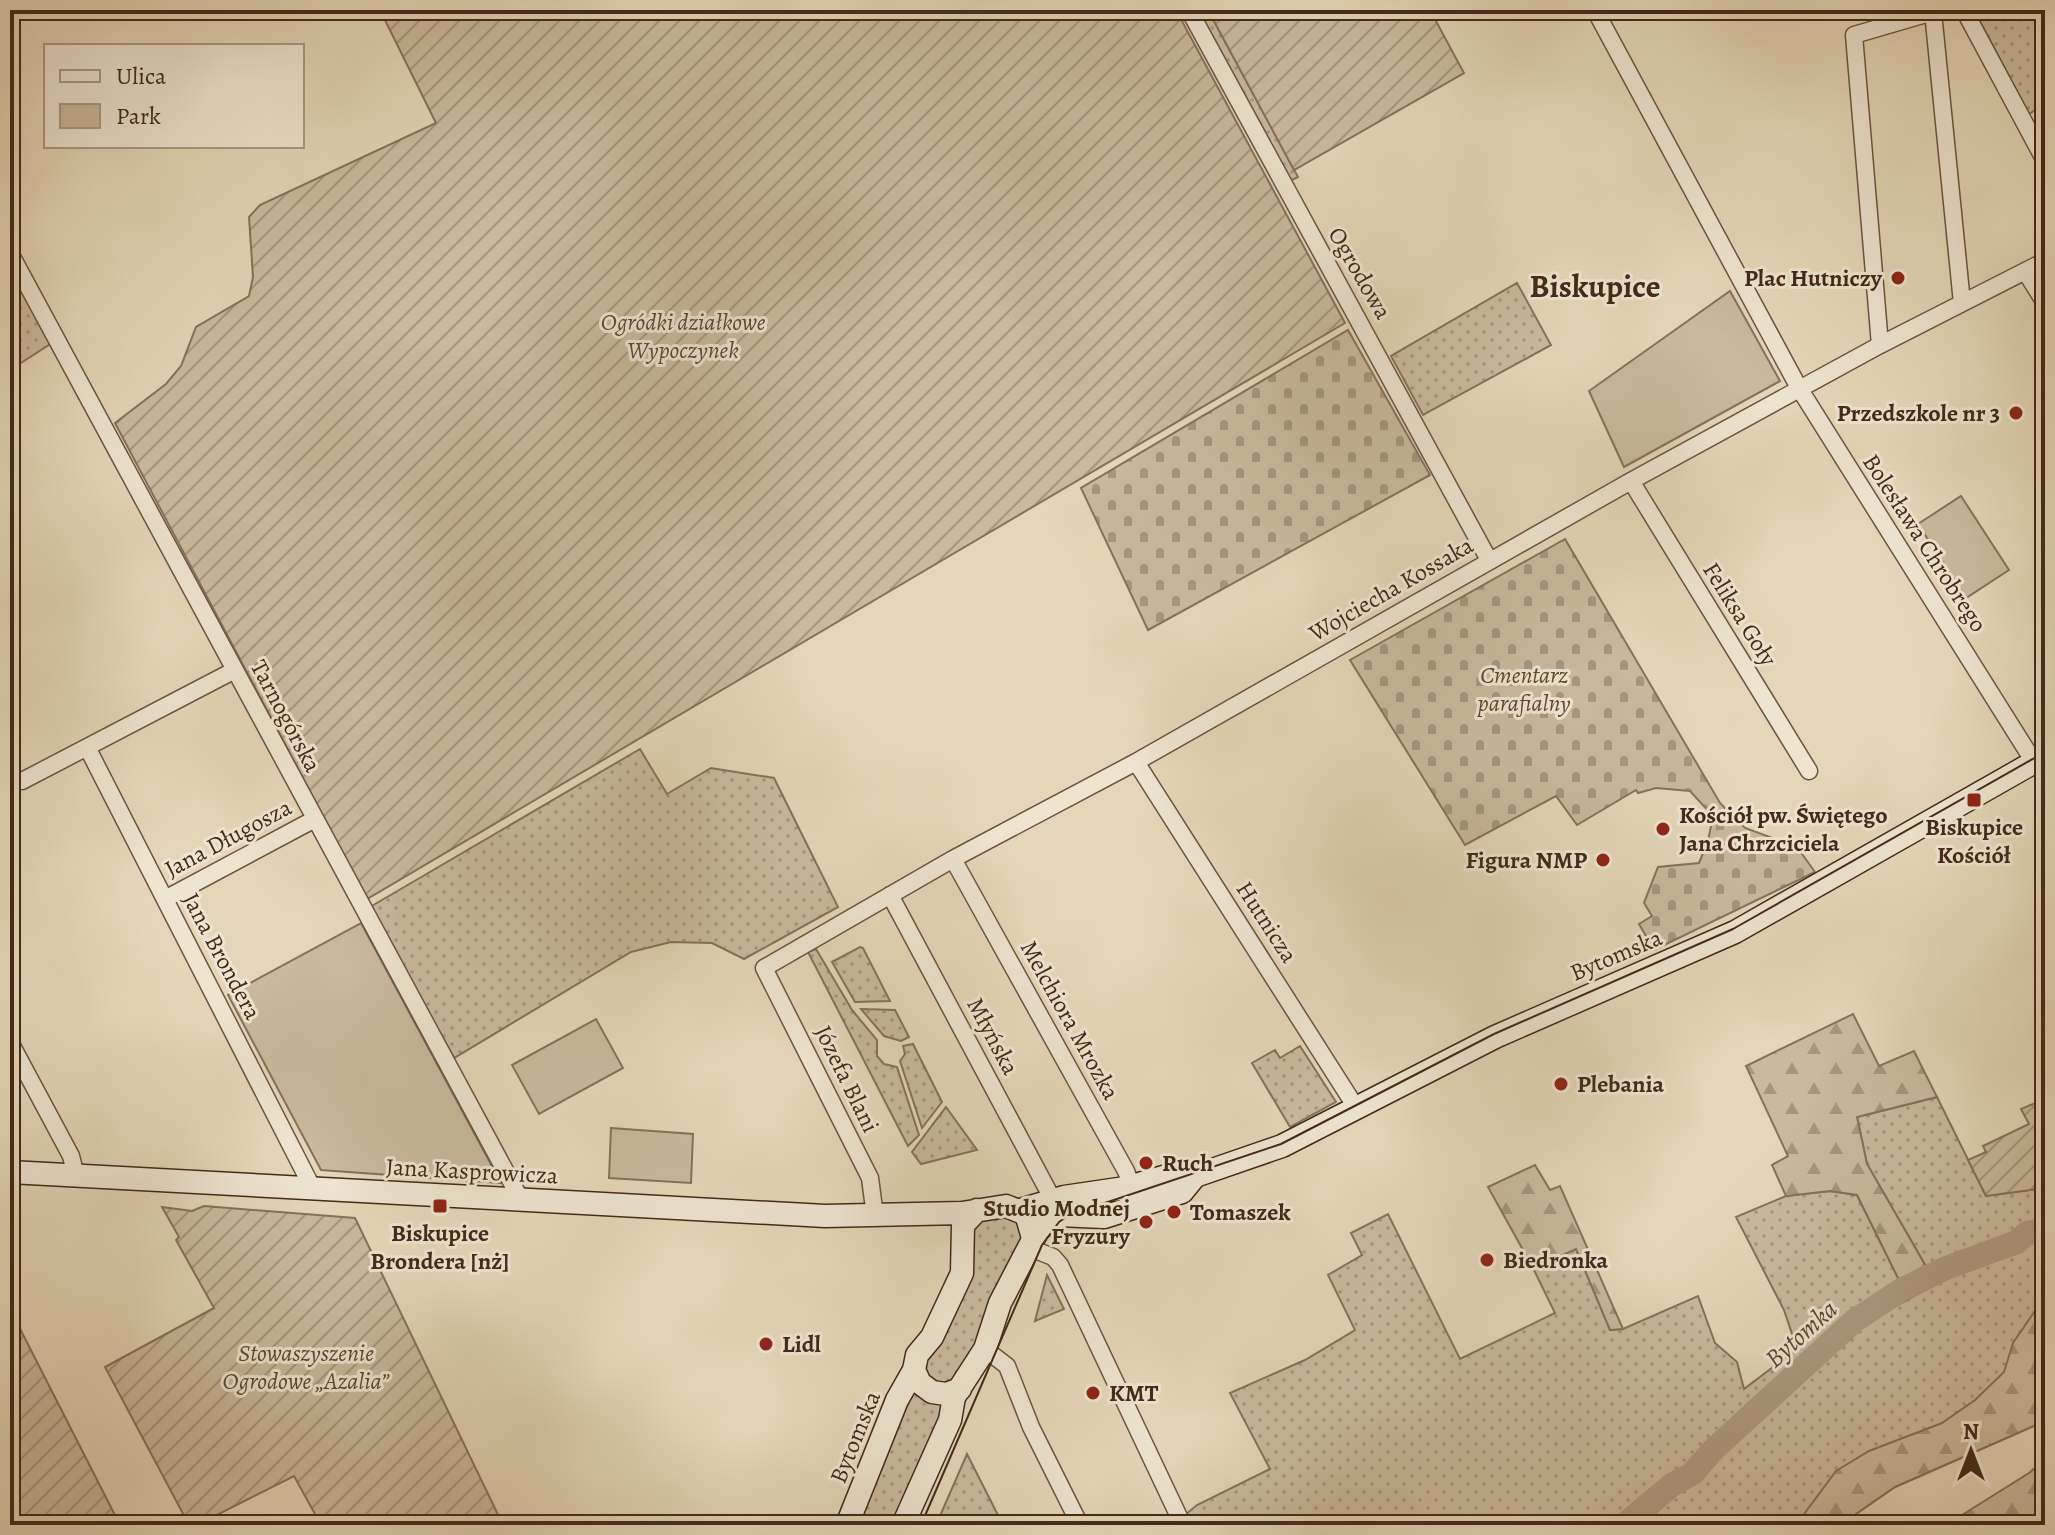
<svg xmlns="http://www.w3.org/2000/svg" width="2055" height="1535" viewBox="0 0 2055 1535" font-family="Alegreya,serif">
  <defs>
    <pattern id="grass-dots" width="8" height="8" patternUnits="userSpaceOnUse" patternTransform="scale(2)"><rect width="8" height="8" fill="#c9ba9c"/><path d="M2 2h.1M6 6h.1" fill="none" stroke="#a5977e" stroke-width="1.8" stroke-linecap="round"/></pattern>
    <pattern id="forest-firs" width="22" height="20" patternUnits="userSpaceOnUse" patternTransform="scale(2)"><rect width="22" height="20" fill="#c9ba9c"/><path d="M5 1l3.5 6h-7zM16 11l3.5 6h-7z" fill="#a5977e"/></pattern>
    <pattern id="cemetery-stones" width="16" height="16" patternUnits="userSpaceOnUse" patternTransform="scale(2)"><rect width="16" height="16" fill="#c9ba9c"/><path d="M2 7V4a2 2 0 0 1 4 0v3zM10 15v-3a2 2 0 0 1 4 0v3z" fill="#a5977e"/></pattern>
    <pattern id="garden-furrows" width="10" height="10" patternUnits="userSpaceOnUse" patternTransform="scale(2)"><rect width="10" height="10" fill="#c9ba9c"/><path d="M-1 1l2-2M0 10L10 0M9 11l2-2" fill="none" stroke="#a5977e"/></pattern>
    <pattern id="water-waves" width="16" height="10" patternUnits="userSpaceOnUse" patternTransform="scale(2)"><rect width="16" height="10" fill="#ad9c81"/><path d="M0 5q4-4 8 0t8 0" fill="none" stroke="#8e7f69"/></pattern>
  </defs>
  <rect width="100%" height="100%" fill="#e4d7b7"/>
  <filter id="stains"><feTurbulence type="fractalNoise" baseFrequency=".0025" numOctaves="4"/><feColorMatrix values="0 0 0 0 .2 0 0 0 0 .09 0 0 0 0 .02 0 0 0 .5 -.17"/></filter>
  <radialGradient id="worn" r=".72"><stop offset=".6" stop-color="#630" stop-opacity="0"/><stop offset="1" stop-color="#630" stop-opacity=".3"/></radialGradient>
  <path fill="url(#grass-dots)" stroke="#86725a" stroke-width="2" d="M1195,10H1208L1298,177L1288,182Z
    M1974,10H2029L2045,41V104L2029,114Z
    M10,268L52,343L10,370Z
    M1517,283L1551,345L1423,415L1391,356Z
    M640,749L667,794L711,768L774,778L838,907L744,959L712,943L671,942L631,952L454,1058L370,907Z
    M860,947L863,948L890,1001L855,1002L832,962Z
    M816,949L852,1010L877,1040V1056L884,1064L897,1067L919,1135L908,1146L808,952Z
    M861,1009L895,1010L909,1037L901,1041L884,1036Z
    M913,1044L942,1102L922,1128L900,1061L905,1054L903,1046Z
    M1300,1046L1336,1102L1290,1127L1252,1063L1275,1050L1280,1058Z
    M1937,1097L1986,1196L2045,1188V1220L1928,1270L1867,1164L1857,1117Z
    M946,1107L977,1150L921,1164L912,1152Z
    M1830,1191L1857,1195L1900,1282L1747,1405L1689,1467L1613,1525H1173L1197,1505L1270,1469L1230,1393L1305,1360L1355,1330L1328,1275L1362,1255L1351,1233L1388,1214L1460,1359L1555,1313L1533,1268L1576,1249L1610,1330L1623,1329L1698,1296L1715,1343L1737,1362L1744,1389L1797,1349L1784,1310L1736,1217L1786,1196Z
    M1015,1216L1025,1234L971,1362L947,1385L928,1379L923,1367L977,1220Z
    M2045,1238V1421L1895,1487L1840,1525H1642L1872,1319L1938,1283Z
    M1047,1275L1064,1309L1035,1321Z
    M912,1388L946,1401L893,1525H854Z
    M967,1454L1003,1525H936Z
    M2045,1512V1525H1951L2014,1520Z"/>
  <path fill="url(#forest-firs)" stroke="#86725a" stroke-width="2" d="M1853,1014L1879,1066L1914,1051L1937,1097L1857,1117L1867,1164L1928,1270L1900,1282L1857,1195L1830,1191L1786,1196L1772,1165L1788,1156L1746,1066Z
    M1535,1165L1550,1190L1560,1186L1623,1329L1610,1330L1576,1249L1533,1268L1488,1187Z
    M2045,1296V1421L1895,1487L1840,1525H1796L1836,1471L1869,1451L1942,1423L1975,1400L2004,1372L2013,1343Z
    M2045,1459V1512L2014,1520L1946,1525L2029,1473Z"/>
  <path fill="url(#cemetery-stones)" stroke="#86725a" stroke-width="2" d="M1348,330L1430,475L1148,630L1081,488Z
    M1565,539L1720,803L1745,828L1797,847L1815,872L1654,950L1639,924L1652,916L1644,903L1658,867L1699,863L1708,841L1713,816L1690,791L1656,788L1638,793L1636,790L1577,825L1556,796L1465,845L1350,660Z"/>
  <path fill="#c9ba9c" stroke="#86725a" stroke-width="2" d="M1730,291L1780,381L1624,467L1589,391Z
    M1961,496L2009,570L1966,598L1918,524Z
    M361,923L501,1183L321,1170L228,995Z
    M596,1019L623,1068L539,1114L512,1065Z
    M611,1128L693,1134L691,1183L609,1178Z"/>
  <path fill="url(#garden-furrows)" stroke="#86725a" stroke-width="2" d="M380,10H1176L1345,323L367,899L115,423L166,384L181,366L196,327L249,296L253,277L249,217L260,205L436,123Z
    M1208,10H1430L1464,73L1294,170Z
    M2045,1099V1188L1986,1196L1968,1160L1986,1152L1983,1146L2029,1124L2021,1109Z
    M204,1206L355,1218L503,1525H321L294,1476L197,1525H189L105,1367L214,1308L176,1240L179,1237L162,1207L192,1211Z
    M10,1309L120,1525H10Z"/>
  <path fill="url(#water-waves)" stroke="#836e57" stroke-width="2" d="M2029,10H2045V41Z"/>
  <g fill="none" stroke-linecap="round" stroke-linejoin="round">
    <path stroke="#ad9c81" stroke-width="24" d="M1624,1525L1673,1484L1692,1474L1714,1449L1854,1321L1901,1290L1946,1268L2017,1242L2027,1233L2045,1229"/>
    <g stroke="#6b5540" stroke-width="19">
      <path id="street" d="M1189,10L1489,560
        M1595,10L1799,388L2034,762
        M1964,10L2045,161
        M10,253L521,1200
        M2025,271L2045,303
        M1880,345L1854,35L1933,12L1962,303
        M1631,481L1809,771
        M87,747L313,1189
        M1136,762L1357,1109
        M22,781L235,670
        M953,859L1126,1171L1134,1193
        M890,895L1053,1200
        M165,899L313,820
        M10,1042L71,1156L76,1176
        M875,1216L870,1178L764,968L953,859L1136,762L1631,481L1880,345L2045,261
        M1030,1248L1053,1257L1060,1265L1180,1519
        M985,1349L1007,1366L1031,1427L1080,1525"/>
    </g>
    <g stroke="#432a18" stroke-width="25">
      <path id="secondary" d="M10,1172L825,1216L962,1213L1006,1206L1026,1214L1033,1238
        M1020,1210L1064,1197L1125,1188L1177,1173L1195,1176L1282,1146L1495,1037L1735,932L2045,756
        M960,1389L946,1394L932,1392L920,1383L914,1370L917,1355L932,1337L962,1273L963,1225L977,1210
        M847,1525L897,1400L914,1370
        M903,1525L950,1420L954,1397L985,1349L1000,1303L1038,1230L1058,1215L1104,1217L1182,1192L1195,1176"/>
    </g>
    <use href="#street" stroke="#ede5d0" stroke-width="16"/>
    <use href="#secondary" stroke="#ede5d0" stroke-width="22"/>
    <path stroke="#432a18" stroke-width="2" d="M921,1525L1042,1245L1059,1222L1069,1215L1281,1144L1494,1034L1733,929L2045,752"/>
  </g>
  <g fill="#8f2418" stroke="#ede5d0" stroke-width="3">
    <circle cx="1898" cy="278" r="8"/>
    <circle cx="2016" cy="413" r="8"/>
    <rect x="1966" y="792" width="16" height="16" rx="4"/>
    <circle cx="1663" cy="829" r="8"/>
    <circle cx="1603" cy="860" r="8"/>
    <circle cx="1561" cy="1084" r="8"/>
    <circle cx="1146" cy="1163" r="8"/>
    <rect x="432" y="1198" width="16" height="16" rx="4"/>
    <circle cx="1174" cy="1212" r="8"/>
    <circle cx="1146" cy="1222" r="8"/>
    <circle cx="1487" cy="1260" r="8"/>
    <circle cx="766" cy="1344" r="8"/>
    <circle cx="1093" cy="1393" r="8"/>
  </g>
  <g text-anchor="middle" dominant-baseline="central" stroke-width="6" stroke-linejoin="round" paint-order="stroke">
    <g font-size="24" fill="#432a18" stroke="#ede5d0">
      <text transform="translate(1360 273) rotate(60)">Ogrodowa</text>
      <text transform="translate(1925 543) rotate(57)">Bolesława Chrobrego</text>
      <text transform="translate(1391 589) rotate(-30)">Wojciecha Kossaka</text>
      <text transform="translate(1740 614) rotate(58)">Feliksa Goły</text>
      <text transform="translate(286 716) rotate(62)">Tarnogórska</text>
      <text transform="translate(228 838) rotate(-28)">Jana Długosza</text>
      <text transform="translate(1267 922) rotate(57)">Hutnicza</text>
      <text transform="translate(1616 955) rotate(-23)">Bytomska</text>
      <text transform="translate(222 956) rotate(62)">Jana Brondera</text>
      <text transform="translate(1070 1020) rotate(61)">Melchiora Mrozka</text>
      <text transform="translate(993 1036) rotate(62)">Młyńska</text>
      <text transform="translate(847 1079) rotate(64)">Józefa Blani</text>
      <text transform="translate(472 1171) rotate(3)">Jana Kasprowicza</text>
      <text transform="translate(855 1437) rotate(-68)">Bytomska</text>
    </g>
    <g font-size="24" font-weight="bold" fill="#432a18" stroke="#ede5d0" text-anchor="start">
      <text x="1882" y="278" text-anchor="end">Plac Hutniczy</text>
      <text x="2000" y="413" text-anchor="end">Przedszkole nr 3</text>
      <text x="1679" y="815">Kościół pw. Świętego<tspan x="1679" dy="28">Jana Chrzciciela</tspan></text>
      <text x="1974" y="827" text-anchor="middle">Biskupice<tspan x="1974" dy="28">Kościół</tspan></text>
      <text x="1587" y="860" text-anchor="end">Figura NMP</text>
      <text x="1577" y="1084">Plebania</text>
      <text x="1162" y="1163">Ruch</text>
      <text x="1130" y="1208" text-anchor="end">Studio Modnej<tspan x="1130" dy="28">Fryzury</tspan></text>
      <text x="1190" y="1212">Tomaszek</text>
      <text x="440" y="1233" text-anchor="middle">Biskupice<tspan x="440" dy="28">Brondera [nż]</tspan></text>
      <text x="1503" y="1260">Biedronka</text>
      <text x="782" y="1344">Lidl</text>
      <text x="1109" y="1393">KMT</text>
    </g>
    <g font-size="24" font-style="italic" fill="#5e4732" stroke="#ede5d0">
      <text x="683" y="322">Ogródki działkowe<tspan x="683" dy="28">Wypoczynek</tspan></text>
      <text x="1524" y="675">Cmentarz<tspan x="1524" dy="28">parafialny</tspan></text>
      <text x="306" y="1353">Stowaszyszenie<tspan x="306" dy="28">Ogrodowe „Azalia”</tspan></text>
    </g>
    <g font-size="26" font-style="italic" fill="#5e4632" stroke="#ede5d0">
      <text transform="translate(1801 1334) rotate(-42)">Bytomka</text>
    </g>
    <g font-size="32" font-weight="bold" fill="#432a18" stroke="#ede5d0">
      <text x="1595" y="286">Biskupice</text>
    </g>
  </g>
  <rect width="2055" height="1535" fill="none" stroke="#e4d7b7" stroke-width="40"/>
  <rect x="12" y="12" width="2031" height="1511" fill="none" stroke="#432a18" stroke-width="4"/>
  <rect x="20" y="20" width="2015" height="1495" fill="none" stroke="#432a18" stroke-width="2"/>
  <rect x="44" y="44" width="260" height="104" fill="#ede5d0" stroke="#a99a86" stroke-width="2"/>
  <rect x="60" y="70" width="40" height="12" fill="#ede5d0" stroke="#a99a86" stroke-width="2"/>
  <text x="116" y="84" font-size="24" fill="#432a18">Ulica</text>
  <rect x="60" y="104" width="40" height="24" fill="#c9ba9c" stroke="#a99a86" stroke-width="2"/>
  <text x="116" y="124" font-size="24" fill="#432a18">Park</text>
  <g transform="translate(1971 1451)" stroke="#ede5d0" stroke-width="6" paint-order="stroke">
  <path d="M0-6L14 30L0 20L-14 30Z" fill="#432a18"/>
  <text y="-12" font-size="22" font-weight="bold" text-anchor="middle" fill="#432a18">N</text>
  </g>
  <rect width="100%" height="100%" filter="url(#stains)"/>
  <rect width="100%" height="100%" fill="url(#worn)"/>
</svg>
